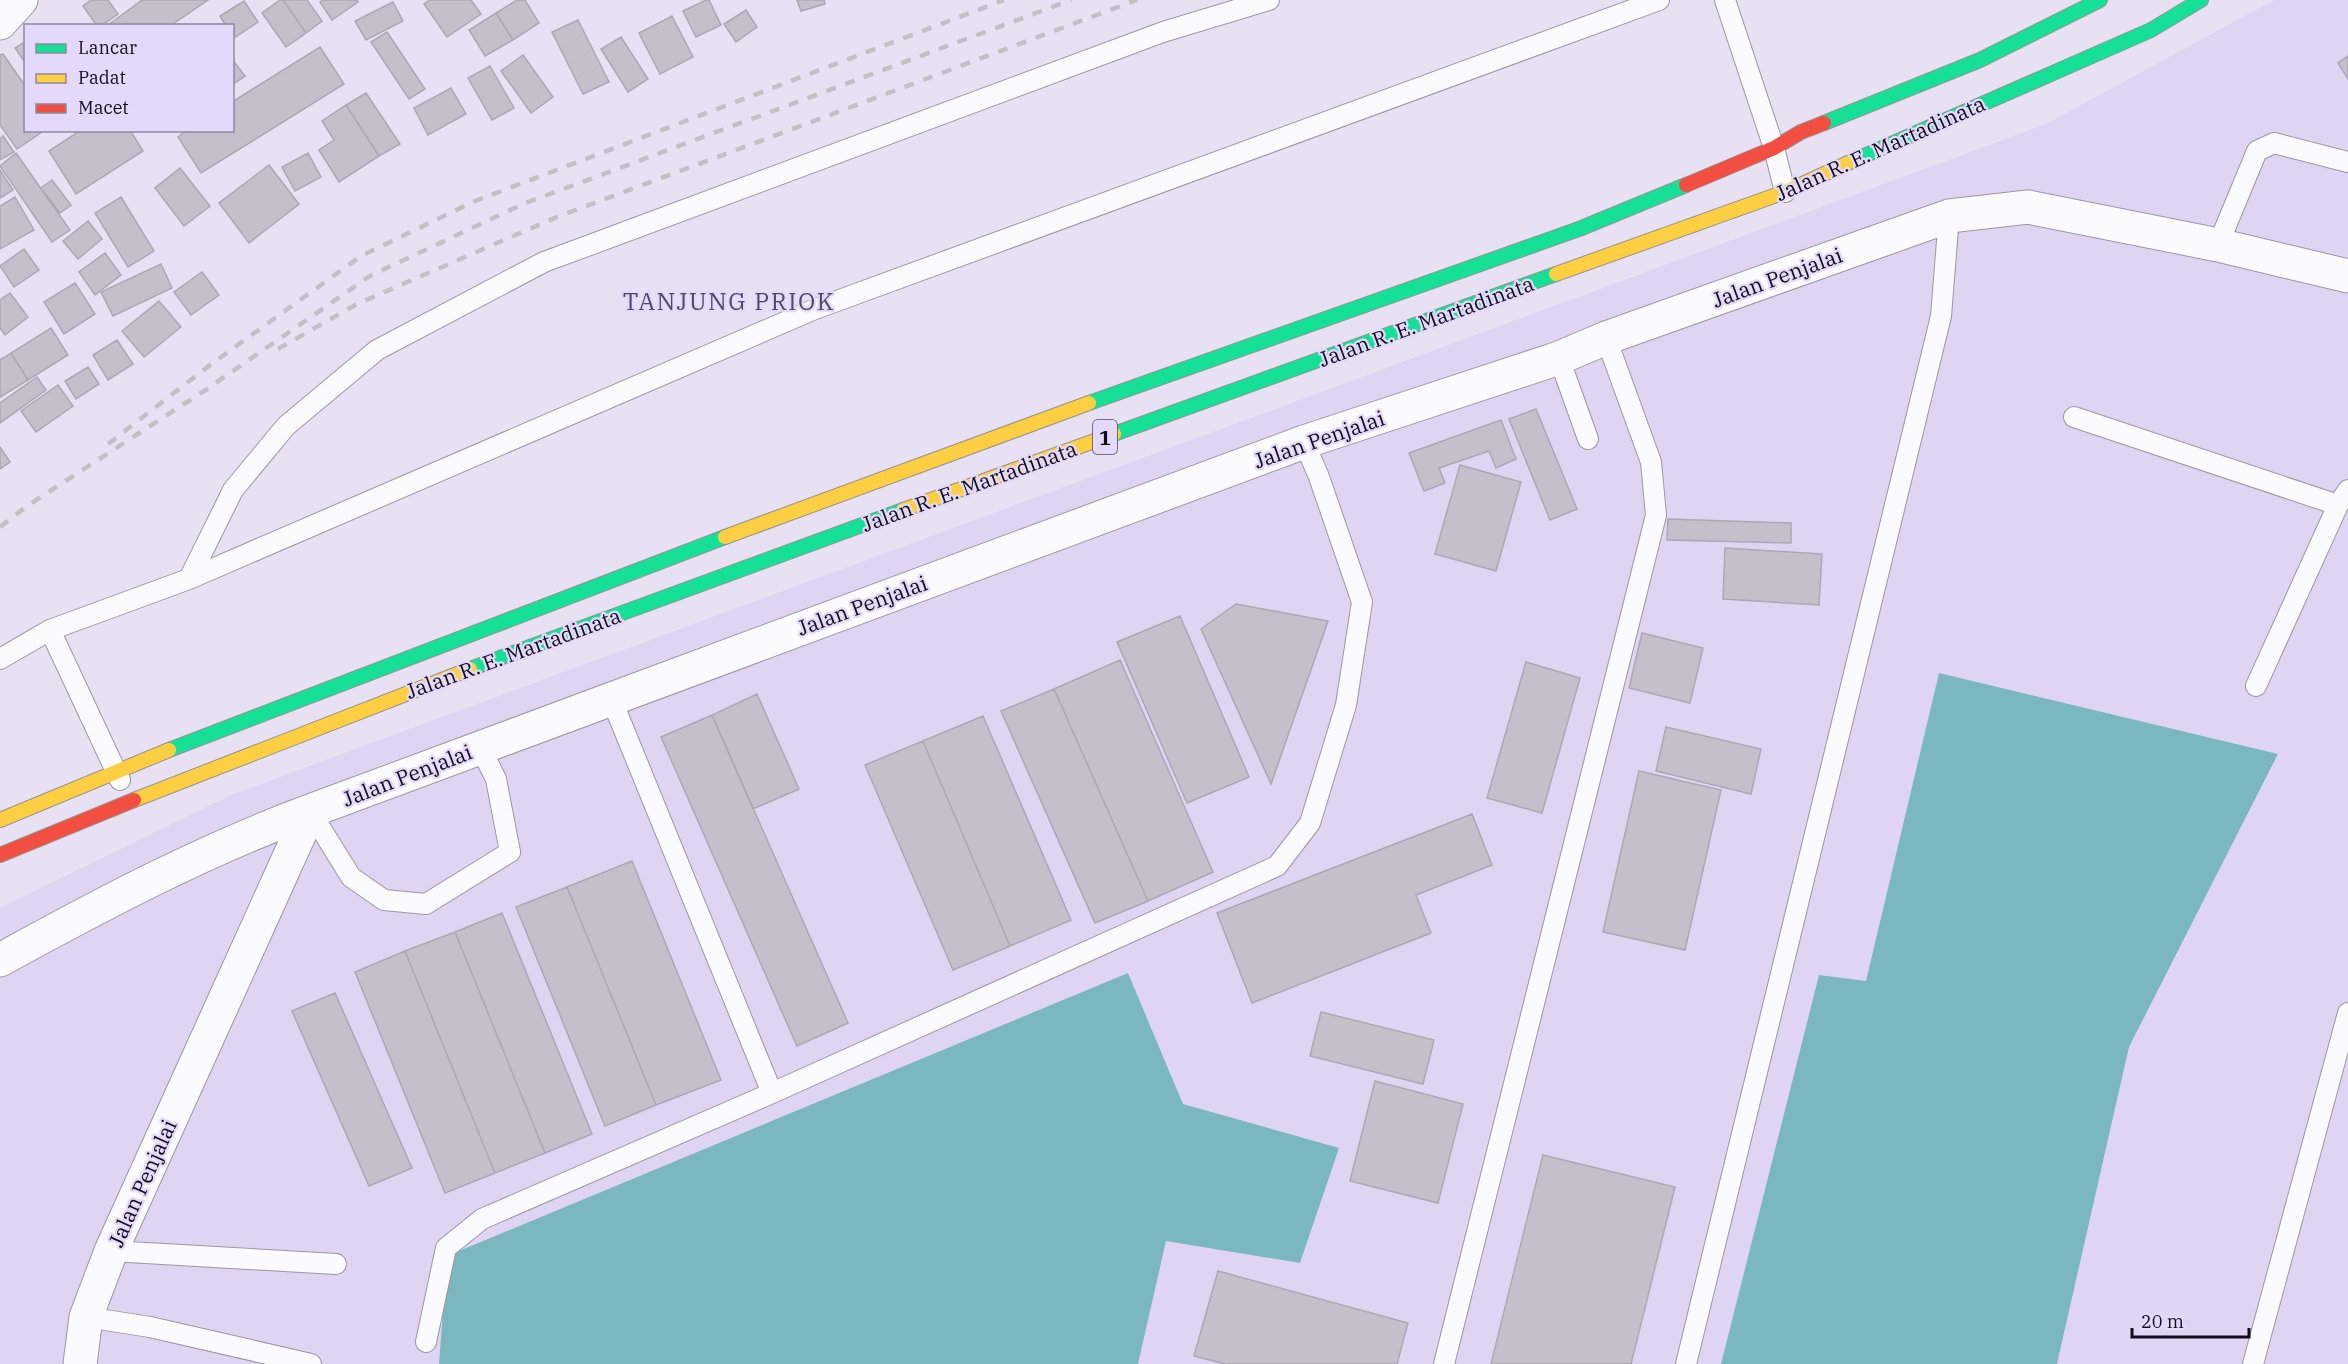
<svg xmlns="http://www.w3.org/2000/svg" width="2348" height="1364" viewBox="0 0 2348 1364" font-family="'IBM Plex Serif',serif">
  <rect width="100%" height="100%" fill="#e7e1f3"/>
  <path fill="#dfd5f3" d="M2274,0H2348V1364H2057L2129,1047L2278,754L1939,673L1866,982L1819,975L1721,1364H1138L1166,1241L1300,1263L1338,1148L1183,1104L1128,973L439,1364H0V908L231,795L2046,124Z"/>
  <path fill="#7ab7bf" d="M1939,673L2278,754L2129,1047L2057,1364H1721L1819,975L1866,981Z
    M1128,973L1183,1104L1339,1148L1300,1263L1166,1241L1138,1364H439L447,1256Z"/>
  <path fill="#c7becc" stroke="#aea6b3" stroke-width="1.5" d="M91,0H108L118,14L101,26H97L83,6Z
    M142,0H208L170,26H107Z
    M280,0H283L306,33L286,47L262,13Z
    M283,0H307L322,21L306,33Z
    M323,0H357L358,2L332,20L320,2Z
    M430,0H471L481,14L447,37L424,4Z
    M517,0H525L539,23L513,40L496,13Z
    M706,0H709L721,25L696,37L683,11Z
    M797,0H824L825,4L801,11Z
    M244,1L258,22L234,38L232,26H226L220,16Z
    M393,2L403,21L366,40L355,21Z
    M746,10L757,27L736,42L724,24Z
    M496,13L513,40L485,56L469,30Z
    M672,16L693,57L660,74L639,33Z
    M578,20L609,82L583,94L552,32Z
    M387,32L425,89L409,99L371,42Z
    M621,37L648,79L628,92L601,49Z
    M26,41V64L15,48Z
    M320,47L344,84L201,173L178,137L187,130H232V102Z
    M3,54L26,87V130H45L17,149L0,125V55Z
    M523,55L553,97L531,113L501,71Z
    M2348,56V79L2338,63Z
    M232,59L245,76L232,85Z
    M490,66L514,108L492,120L468,78Z
    M451,88L466,114L428,135L414,108Z
    M366,93L400,144L379,156L346,105Z
    M346,105L379,156L339,182L319,150L334,140L322,121Z
    M81,130H130L143,151L76,194L49,151Z
    M3,136L14,152L0,160V139Z
    M16,153L70,230L52,242L0,166Z
    M308,153L321,177L295,191L282,167Z
    M269,165L299,204L249,243L219,203Z
    M180,168L210,206L184,226L155,188Z
    M0,170L13,190L0,198Z
    M52,180L71,205L60,213L41,188Z
    M15,197L34,230L0,249V206Z
    M121,197L154,251L128,267L95,213Z
    M88,221L102,239L78,259L63,241Z
    M24,249L39,270L14,287L0,266Z
    M105,253L121,275L95,295L79,272Z
    M161,264L172,288L113,316L101,292Z
    M202,272L219,295L191,315L174,292Z
    M75,283L95,314L64,334L44,302Z
    M10,293L28,317L5,335L0,328V300Z
    M159,301L181,327L144,357L122,331Z
    M51,328L68,355L28,380L11,353Z
    M117,340L133,364L108,380L93,355Z
    M11,353L28,380L0,397V360Z
    M88,367L99,384L76,399L65,381Z
    M37,377L46,390L0,423V403Z
    M58,385L73,406L36,432L21,411Z
    M1536,409L1577,509L1550,520L1509,419Z
    M1501,420L1516,459L1496,468L1489,451L1439,468L1445,483L1424,491L1409,453Z
    M0,447L10,462L0,469Z
    M1460,465L1521,482L1496,571L1435,554Z
    M1668,519L1791,523V543L1667,540Z
    M1725,548L1822,554L1819,605L1723,599Z
    M1236,604L1328,621L1271,784L1201,629Z
    M1180,616L1249,777L1187,803L1117,642Z
    M1642,633L1703,648L1690,703L1629,688Z
    M1120,660L1213,872L1148,901L1054,689Z
    M1526,662L1580,678L1542,813L1487,798Z
    M1054,689L1148,901L1095,923L1001,711Z
    M757,694L799,789L753,809L712,715Z
    M712,715L848,1023L797,1046L661,737Z
    M983,716L1071,920L1010,946L923,741Z
    M1666,727L1761,749L1751,794L1656,771Z
    M923,741L1010,946L953,970L865,765Z
    M1639,771L1721,790L1685,950L1603,932Z
    M1472,814L1492,865L1416,895L1431,933L1252,1003L1217,913Z
    M632,861L721,1080L656,1105L567,887Z
    M567,887L656,1105L605,1126L516,907Z
    M502,913L592,1134L545,1153L455,932Z
    M455,932L545,1153L495,1173L405,951Z
    M405,951L495,1173L445,1193L355,972Z
    M335,993L412,1168L369,1186L292,1011Z
    M1321,1012L1434,1040L1423,1084L1310,1056Z
    M1375,1081L1463,1104L1438,1203L1350,1181Z
    M1543,1155L1675,1187L1631,1364H1491Z
    M1218,1271L1408,1323L1397,1364H1225L1194,1356Z"/>
  <g fill="none" stroke-linecap="round" stroke-linejoin="round">
    <g stroke="#9b97a4" stroke-width="22">
      <path id="lane" d="M1725,0L1774,148L1785,192
        M2218,245L2257,151L2274,143L2348,162
        M1559,358L1588,439
        M2074,417L2338,505
        M189,579L233,490L286,426L377,350L544,262L1163,32L1269,0
        M50,630L120,780
        M0,659L50,630L189,579L815,309L1659,0
        M2256,686L2338,505L2348,490
        M611,698L772,1093
        M310,811L351,877L384,900L426,904L510,852L496,779L480,747
        M111,1251L336,1264
        M86,1317L150,1327L311,1364
        M426,1342L446,1248L482,1219L772,1093L1277,866L1310,823L1346,705L1362,602L1319,477L1304,442
        M1444,1364L1656,515L1651,462L1606,338
        M1686,1364L1941,316L1949,216
        M2253,1364L2348,1013"/>
    </g>
    <g stroke="#9b97a4" stroke-width="35">
      <path id="street" d="M0,23L21,0
        M0,960C100,905 202,851 310,811
        M80,1364L86,1317L111,1251L310,811L1304,442L1559,358L1606,338L1949,216L2028,207L2218,245L2348,276"/>
    </g>
    <g stroke="#969391" stroke-width="16">
      <path id="fast" d="M1824,123L1980,60L2100,0
        M1848,163L2151,30L2201,0
        M1089,403L1579,229L1686,185
        M1114,434L1556,274
        M470,669L903,510
        M169,750L725,537"/>
    </g>
    <g stroke="#969391" stroke-width="16">
      <path id="slow" d="M1556,274L1785,192L1848,163
        M903,510L1114,434
        M725,537L1089,403
        M134,800L470,669
        M0,820L169,750"/>
    </g>
    <g stroke="#969391" stroke-width="16">
      <path id="jam" d="M1686,185L1774,148L1801,132L1824,123
        M0,855L134,800"/>
    </g>
    <use href="#lane" stroke="#fbfafd" stroke-width="20"/>
    <use href="#street" stroke="#fbfafd" stroke-width="33"/>
    <use href="#fast" stroke="#16e098" stroke-width="14"/>
    <use href="#slow" stroke="#ffcf43" stroke-width="14"/>
    <use href="#jam" stroke="#f24e42" stroke-width="14"/>
    <path stroke="#c2c0c5" stroke-width="4.5" stroke-dasharray="10 10" stroke-linecap="butt" d="M278,349L357,304L557,217L1137,0
      M108,444L210,365L361,256L475,201L1004,0
      M0,527L27,506L207,389L370,276L523,204L1071,0"/>
  </g>
  <g text-anchor="middle" dominant-baseline="central" stroke-width="4.5" stroke-linejoin="round" paint-order="stroke">
    <rect fill="#e4d9fb" stroke="#514b5e" stroke-width="1.5" x="1093" y="420" width="24" height="34" rx="4.5"/>
    <g font-size="20" font-weight="bold" fill="#120e1a">
      <text x="1105" y="437">1</text>
    </g>
    <g font-size="21" fill="#120e1a" stroke="#e4d9fb">
      <text transform="translate(1880 148) rotate(-24)">Jalan R. E. Martadinata</text>
      <text transform="translate(1777 277) rotate(-20)">Jalan Penjalai</text>
      <text transform="translate(1426 321) rotate(-20)">Jalan R. E. Martadinata</text>
      <text transform="translate(1319 439) rotate(-19)">Jalan Penjalai</text>
      <text transform="translate(969 486) rotate(-20)">Jalan R. E. Martadinata</text>
      <text transform="translate(862 605) rotate(-20)">Jalan Penjalai</text>
      <text transform="translate(513 653) rotate(-20)">Jalan R. E. Martadinata</text>
      <text transform="translate(407 775) rotate(-21)">Jalan Penjalai</text>
      <text transform="translate(142 1183) rotate(-66)">Jalan Penjalai</text>
    </g>
    <g font-size="24" letter-spacing="1.5" fill="#534965" stroke="#e4d9fb">
      <text x="729" y="301">TANJUNG PRIOK</text>
    </g>
  </g>
  <rect x="24" y="24" width="210" height="108" fill="#e4d9fb" stroke="#9088a1" stroke-width="1.5"/>
  <rect x="36" y="44" width="30" height="9" fill="#16e098" stroke="#9088a1" stroke-width="1.5"/>
  <text x="78" y="54" font-size="18" fill="#120e1a">Lancar</text>
  <rect x="36" y="74" width="30" height="9" fill="#ffcf43" stroke="#9088a1" stroke-width="1.5"/>
  <text x="78" y="84" font-size="18" fill="#120e1a">Padat</text>
  <rect x="36" y="104" width="30" height="9" fill="#f24e42" stroke="#9088a1" stroke-width="1.5"/>
  <text x="78" y="114" font-size="18" fill="#120e1a">Macet</text>
  <path d="M2132 1328v9h117v-9" fill="none" stroke="#120e1a" stroke-width="3"/>
  <text x="2141" y="1328" font-size="18" fill="#120e1a" stroke="#e4d9fb" stroke-width="4.5" paint-order="stroke">20 m</text>
</svg>
